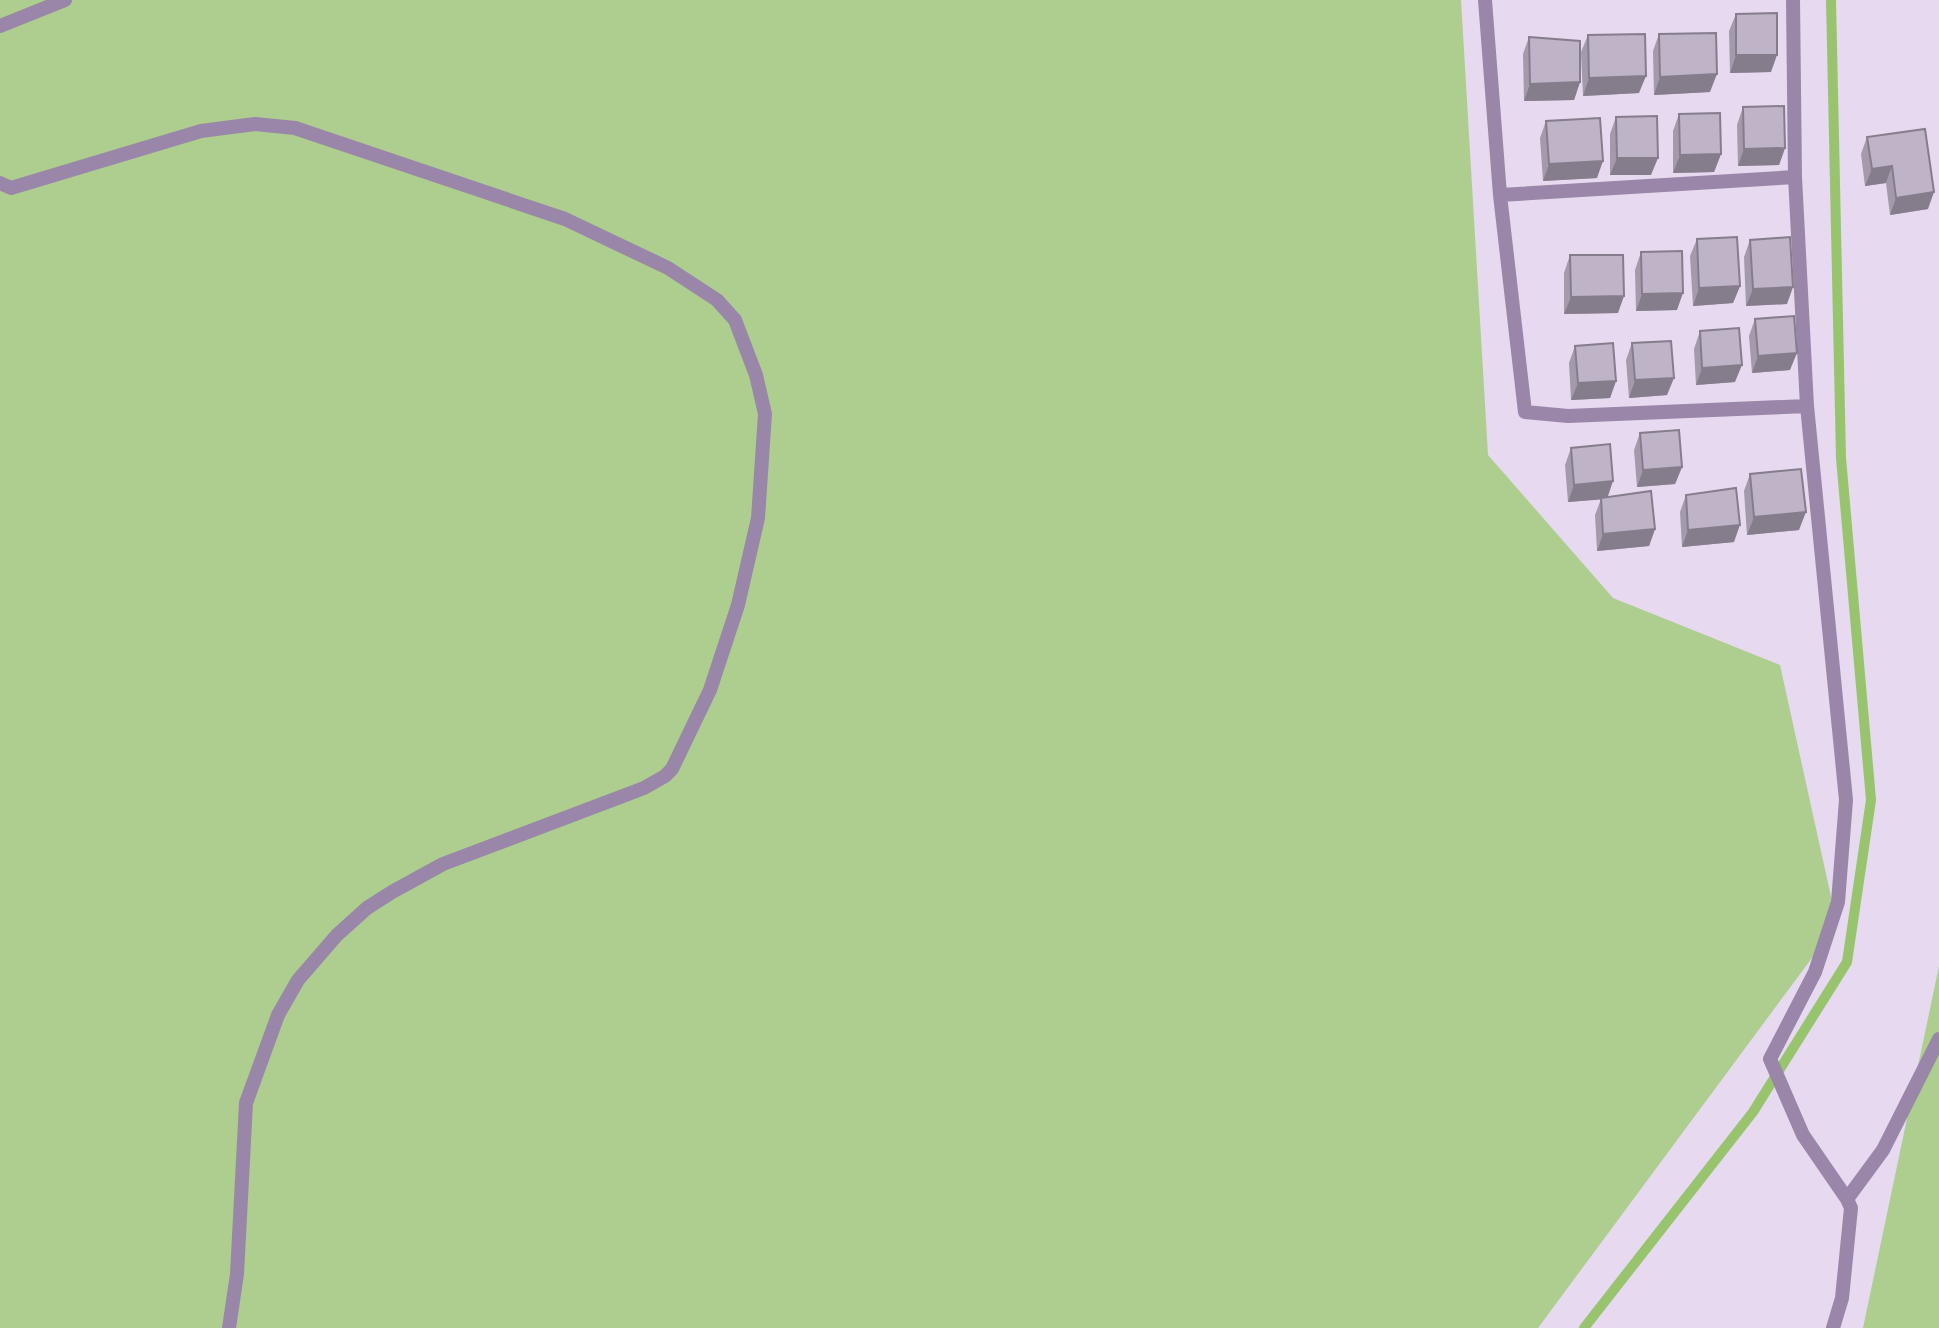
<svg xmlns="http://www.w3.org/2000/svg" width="1939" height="1328" viewBox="0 0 1939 1328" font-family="Overpass,sans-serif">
  <rect width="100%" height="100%" fill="#e6d9f0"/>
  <path fill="#adce8f" d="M0,0H1461L1488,455L1613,598L1780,665L1837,924L1538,1328H0Z
    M1939,966V1328H1863Z"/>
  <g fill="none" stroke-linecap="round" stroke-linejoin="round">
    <path stroke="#97c46d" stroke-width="10" d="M1584,1328L1753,1112L1847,962L1871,800L1841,458L1831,0"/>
    <path stroke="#9a86a8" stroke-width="14" d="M1485,0L1500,195L1525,412L1568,416L1807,406
      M1793,0L1795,177L1807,406L1846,800L1838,902L1815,972L1770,1059L1803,1135L1847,1199L1851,1208L1842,1298L1833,1328
      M0,26L65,0
      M0,183L11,188L201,131L255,124L295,128L565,219L668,268L717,300L735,320L756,375L765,414L758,518L738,605L710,690L672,769L665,776L644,788L443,864L392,892L367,908L337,935L298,980L278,1015L246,1103L237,1274L229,1328
      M1500,195L1795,177
      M1847,1199L1883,1150L1939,1039"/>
  </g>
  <path fill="#a49aac" d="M1736,14L1771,72L1730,73L1729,31Z
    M1659,34L1710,92L1654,95L1653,51Z
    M1588,35L1639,93L1583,96L1581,52Z
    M1529,37L1580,82L1574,100L1524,101L1523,54Z
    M1743,107L1785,148L1779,165L1738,166L1737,125Z
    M1679,114L1721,154L1714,172L1673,173V131Z
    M1616,117L1651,175H1610V134Z
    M1546,121L1597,178L1543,181L1540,138Z
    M1867,137L1928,209L1890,215L1886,183L1865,186L1861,154Z
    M1697,239L1740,286L1733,303L1693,306L1690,256Z
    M1750,240L1787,304L1746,306L1744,257Z
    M1641,252L1677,310L1636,311L1635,270Z
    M1570,255L1618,313L1564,314V273Z
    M1755,319L1790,370L1752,373L1749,336Z
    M1700,331L1735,382L1696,385L1694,349Z
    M1632,343L1667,395L1629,398L1626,360Z
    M1575,346L1616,381L1610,398L1571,400L1569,363Z
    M1640,433L1682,467L1675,484L1637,487L1634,450Z
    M1571,448L1607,497L1655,529L1649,546L1597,551L1595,515L1601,499L1568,502L1565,465Z
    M1750,474L1799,530L1747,535L1744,491Z
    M1686,495L1734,542L1682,547L1680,512Z"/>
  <path fill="#867d8c" d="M1736,55H1777L1771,72L1730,73Z
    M1717,74L1710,92L1654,95L1660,77Z
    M1646,76L1639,93L1583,96L1589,78Z
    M1580,82L1574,100L1524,101L1530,84Z
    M1785,148L1779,165L1738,166L1744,149Z
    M1721,154L1714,172L1673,173L1680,155Z
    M1617,158H1658L1651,175H1610Z
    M1603,161L1597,178L1543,181L1549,164Z
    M1892,166L1886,183L1865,186L1872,169Z
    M1934,192L1928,209L1890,215L1896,198Z
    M1740,286L1733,303L1693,306L1699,288Z
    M1793,287L1787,304L1746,306L1753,289Z
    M1683,293L1677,310L1636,311L1642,294Z
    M1624,296L1618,313L1564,314L1571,297Z
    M1797,353L1790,370L1752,373L1758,356Z
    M1742,365L1735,382L1696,385L1702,368Z
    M1674,378L1667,395L1629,398L1635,380Z
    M1616,381L1610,398L1571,400L1578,383Z
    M1682,467L1675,484L1637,487L1643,470Z
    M1613,481L1607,499L1568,502L1574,485Z
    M1806,512L1799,530L1747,535L1754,517Z
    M1740,525L1734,542L1682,547L1688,530Z
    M1655,529L1649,546L1597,551L1603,534Z"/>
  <path fill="#bfb3c8" stroke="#867d8c" stroke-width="2" d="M1777,13V55H1736V14Z
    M1716,33L1717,74L1660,77L1659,34Z
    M1645,34L1646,76L1589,78L1588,35Z
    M1529,37L1580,41V82L1530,84Z
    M1784,106L1785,148L1744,149L1743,107Z
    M1720,113L1721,154L1680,155L1679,114Z
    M1657,116L1658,158H1617L1616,117Z
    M1600,118L1603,161L1549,164L1546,121Z
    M1925,129L1934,192L1896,198L1892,166L1872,169L1867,137Z
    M1737,237L1740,286L1699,288L1697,239Z
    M1790,237L1793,287L1753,289L1750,240Z
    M1682,251L1683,293L1642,294L1641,252Z
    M1570,255H1623L1624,296L1571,297Z
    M1794,316L1797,353L1758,356L1755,319Z
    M1739,328L1742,365L1702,368L1700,331Z
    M1671,341L1674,378L1635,380L1632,343Z
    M1613,343L1616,381L1578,383L1575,346Z
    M1679,430L1682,467L1643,470L1640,433Z
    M1610,444L1613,481L1574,485L1571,448Z
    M1801,469L1806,512L1754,517L1750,474Z
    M1736,488L1740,525L1688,530L1686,495Z
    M1651,491L1655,529L1603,534L1601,498Z"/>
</svg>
